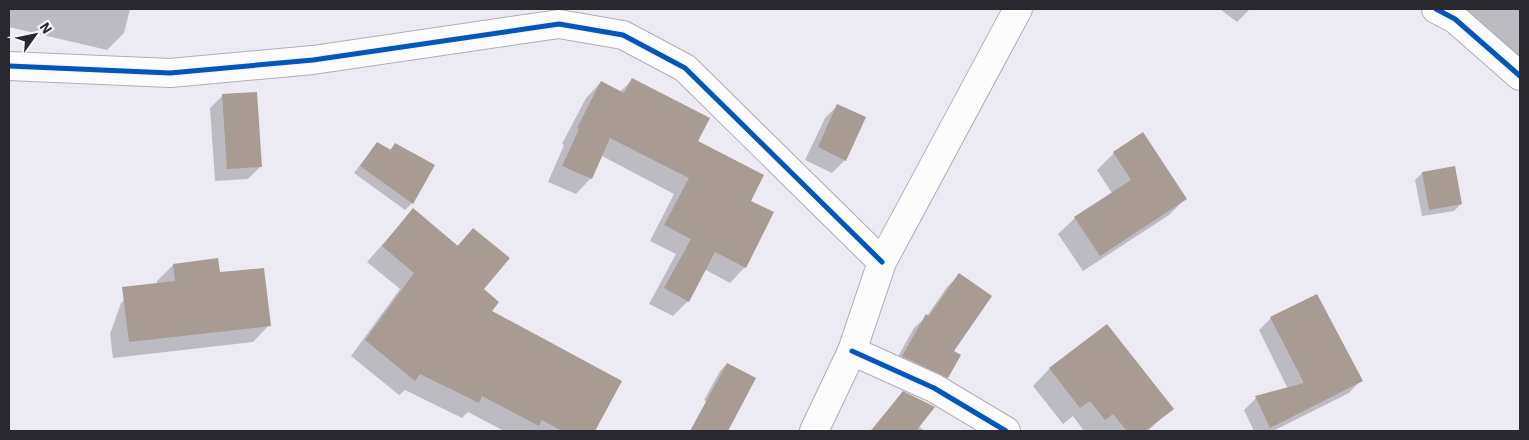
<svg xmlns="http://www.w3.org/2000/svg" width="1529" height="440" viewBox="0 0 1529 440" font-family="'IBM Plex Sans',sans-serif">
  <rect width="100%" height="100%" fill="#eceaf3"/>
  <path fill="#0003" d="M9,9H130L124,33L107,50L9,27Z
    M1220,9H1250L1237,22Z
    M1465,9H1520V71L1498,42Z
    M632,80L696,141L749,201L745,267L730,283L704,269L688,301L673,316L649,304L676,254L650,241L674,194L602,156L591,178L576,194L548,182L564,145L562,144L586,98L601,82L620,92Z
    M223,95L261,166L248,179L215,181L210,108Z
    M838,105L845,160L832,173L805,160L825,118Z
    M1142,134L1185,199L1169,215L1083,271L1058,234L1075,218L1112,193L1097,170L1114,153Z
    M377,143L389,151L395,144L412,203L405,210L354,173Z
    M1454,168L1461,204L1454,211L1422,216L1415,180L1422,173Z
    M413,210L457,246L473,229L482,290L490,312L620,381L594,431H504L468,412L462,418L405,390L399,395L351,356L400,289L367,262Z
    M173,265L219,274L269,325L253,342L113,358L110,334L121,303L138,286L157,284V281Z
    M959,275L952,351L947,377L935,389L891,369L914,328L927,316L947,287Z
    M1271,318L1361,380L1349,393L1273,431H1254L1244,410L1256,398L1288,389L1259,330Z
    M1107,326L1172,408L1148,431H1084L1073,416L1063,424L1033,386L1049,369Z
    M727,364L732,415L704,400L720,371Z
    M903,392L918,426L925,431H870Z"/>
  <path fill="#a89b94" d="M632,78L710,118L698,141L764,175L751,201L774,212L746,268L715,252L689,302L664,288L691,239L664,225L689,178L610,138L592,179L562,166L579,129L577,128L601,81L624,93Z
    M257,92L262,167L227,169L222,94Z
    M837,104L866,117L846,161L818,147Z
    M1143,132L1187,199L1100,256L1074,217L1131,180L1113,152Z
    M377,142L391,150L395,143L435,165L413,204L360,166Z
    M1455,166L1462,204L1429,210L1422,172Z
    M413,208L458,246L473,228L510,258L484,289L499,302L492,311L622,381L595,431H562L542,420L539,426L482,396L479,403L420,374L415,381L365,340L414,273L382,246Z
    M218,258L220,272L264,268L271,326L129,342L122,287L175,281L173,264Z
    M959,273L992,296L954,351L961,355L948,378L902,356L926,314L929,316Z
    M1317,294L1363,381L1270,428L1255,396L1304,383L1270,317Z
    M1107,324L1174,409L1145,431H1127L1113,414L1105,420L1090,401L1080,408L1049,368Z
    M727,363L756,378L728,431H690Z
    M903,391L935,407L916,431H871Z"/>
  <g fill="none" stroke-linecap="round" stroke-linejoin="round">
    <g stroke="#b0aeb5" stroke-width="30">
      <path id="minor" d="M1436,9L1455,19L1520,76
        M9,66L170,73L313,60L559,24L623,35L685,68L882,262
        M852,351L934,388L1006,431"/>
    </g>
    <g stroke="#b0aeb5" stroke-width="30">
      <path id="secondary" d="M814,431L852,351L882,262L1018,9"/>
    </g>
    <use href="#minor" stroke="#fcfcfd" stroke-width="28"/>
    <use href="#secondary" stroke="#fcfcfd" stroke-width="28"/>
    <g stroke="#f7f4ff" stroke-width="8">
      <path id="cycleway" d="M1436,9L1455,19L1520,76
        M9,66L170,73L313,60L559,24L623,35L685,68L882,262
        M852,351L934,388L1006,431"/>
    </g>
    <use href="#cycleway" stroke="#0057b8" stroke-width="5"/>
  </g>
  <rect width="1529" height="440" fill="none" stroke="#29282e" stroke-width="20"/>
  <g transform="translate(35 35) rotate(57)" stroke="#f7f4ff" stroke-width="4" paint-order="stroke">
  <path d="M0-4L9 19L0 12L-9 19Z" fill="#29282e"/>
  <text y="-8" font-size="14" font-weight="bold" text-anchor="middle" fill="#29282e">N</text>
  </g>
</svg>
